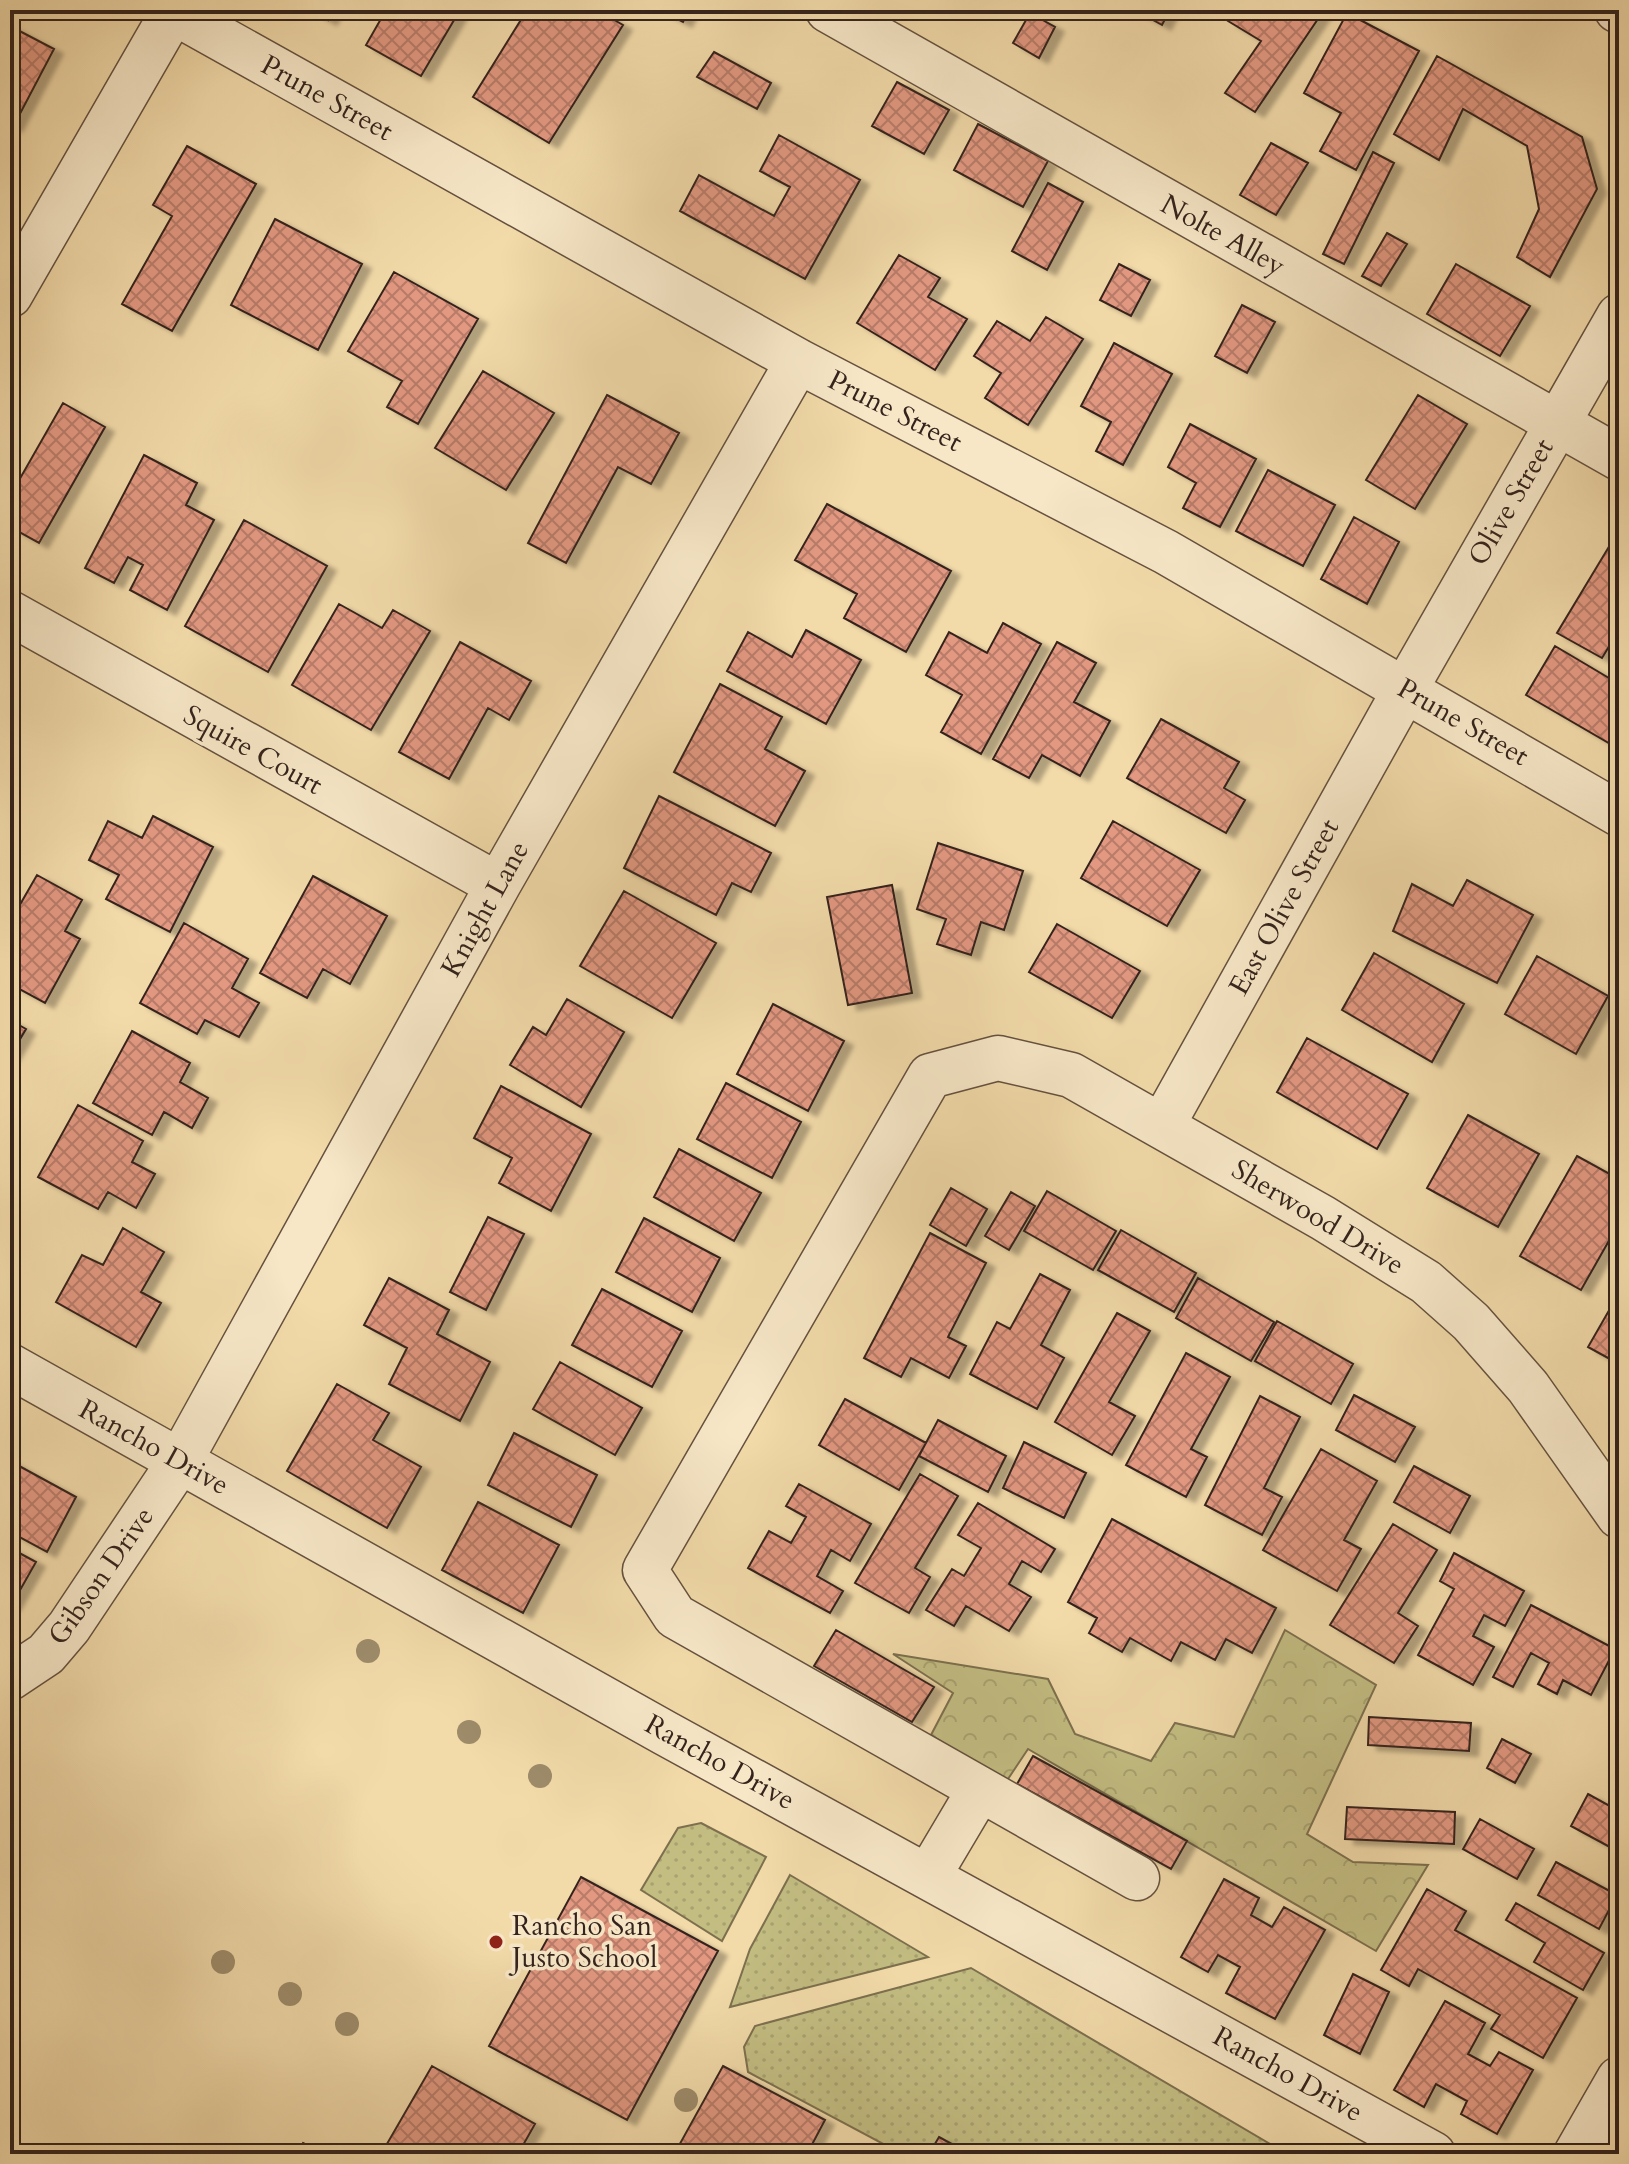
<svg xmlns="http://www.w3.org/2000/svg" width="1629" height="2164" viewBox="0 0 1629 2164" font-family="Cardo,serif">
  <defs>
    <pattern id="grass-dots" width="8" height="8" patternUnits="userSpaceOnUse" patternTransform="scale(2)"><rect width="8" height="8" fill="#c3bd82"/><path d="M2 2h.1M6 6h.1" fill="none" stroke="#a8a270" stroke-width="1.8" stroke-linecap="round"/></pattern>
    <pattern id="forest-crowns" width="20" height="18" patternUnits="userSpaceOnUse" patternTransform="scale(2)"><rect width="20" height="18" fill="#c3bd82"/><path d="M2 6a3 3 0 1 1 6 0M12 15a3 3 0 1 1 6 0" fill="none" stroke="#a8a270"/></pattern>
    <pattern id="building-cross-hatch" width="8" height="8" patternUnits="userSpaceOnUse" patternTransform="scale(2)"><rect width="8" height="8" fill="#e29881"/><path d="M0 0l8 8M0 8l8-8" fill="none" stroke="#b87c69"/></pattern>
    <filter id="shadow"><feDropShadow dx="9" dy="5" stdDeviation="2" flood-color="#0004"/></filter>
  </defs>
  <rect width="100%" height="100%" fill="#f2daa9"/>
  <filter id="stains"><feTurbulence type="fractalNoise" baseFrequency=".0025" numOctaves="4"/><feColorMatrix values="0 0 0 0 .2 0 0 0 0 .09 0 0 0 0 .02 0 0 0 .5 -.17"/></filter>
  <radialGradient id="worn" r=".72"><stop offset=".6" stop-color="#630" stop-opacity="0"/><stop offset="1" stop-color="#630" stop-opacity=".3"/></radialGradient>
  <path fill="url(#grass-dots)" stroke="#7c704f" stroke-width="2" d="M701,1823L766,1857L722,1941L641,1890L678,1828Z
    M790,1875L928,1957L730,2007L750,1949Z
    M971,1968L1287,2154H902L748,2072L744,2047L755,2026Z"/>
  <path fill="url(#forest-crowns)" stroke="#7c704f" stroke-width="2" d="M1285,1630L1376,1685L1307,1834L1353,1862L1428,1865L1376,1951L1028,1749L1006,1782L931,1735L953,1693L893,1654L1048,1679L1075,1734L1151,1761L1175,1723L1234,1737Z"/>
  <path fill="url(#building-cross-hatch)" stroke="#34231c" stroke-width="2" filter="url(#shadow)" d="M310,10H333L328,20Z
    M386,10H460L421,76L366,45Z
    M527,10H597L623,25L549,143L473,97Z
    M660,10H689L683,22Z
    M1135,10H1170L1162,25Z
    M1235,10H1324L1255,112L1225,93L1261,41L1228,21Z
    M1030,13L1055,27L1039,58L1013,43Z
    M1347,13L1419,51L1356,170L1320,151L1341,113L1304,93Z
    M10,26L54,49L13,127L10,125Z
    M714,52L771,83L757,109L697,77Z
    M1437,56L1582,137L1597,189L1550,277L1517,257L1539,209L1527,146L1463,109L1439,160L1394,134Z
    M897,82L949,110L924,154L872,126Z
    M978,124L1048,161L1023,207L954,170Z
    M779,135L860,180L805,279L680,211L699,175L774,216L790,187L760,171Z
    M1271,143L1308,163L1276,215L1240,195Z
    M187,146L256,184L172,331L122,304L172,216L153,205Z
    M1373,152L1394,163L1344,264L1323,254Z
    M1048,183L1083,202L1047,270L1012,251Z
    M275,219L362,264L318,350L231,305Z
    M1387,233L1407,244L1381,286L1362,276Z
    M899,255L940,278L928,297L967,319L935,370L857,323Z
    M1119,264L1150,280L1131,316L1100,300Z
    M1456,264L1530,306L1500,356L1427,314Z
    M394,272L478,319L418,424L387,407L402,381L348,351Z
    M1242,305L1275,322L1247,373L1215,356Z
    M1046,317L1083,339L1028,425L985,398L1001,373L974,356L997,321L1030,341Z
    M1114,343L1172,374L1123,465L1096,451L1111,422L1081,406Z
    M483,371L554,413L506,490L435,448Z
    M607,395L679,433L651,484L618,467L566,563L528,543Z
    M1418,395L1467,424L1415,509L1366,480Z
    M63,403L105,427L39,543L10,527V496Z
    M1190,424L1256,459L1220,527L1183,508L1196,483L1168,467Z
    M144,455L197,483L186,505L214,520L167,610L130,590L143,565L128,557L114,583L85,568Z
    M1268,470L1335,505L1303,566L1236,531Z
    M827,504L951,571L906,652L844,618L857,594L795,560Z
    M1354,517L1399,542L1367,604L1321,579Z
    M244,520L327,566L268,672L185,626Z
    M1619,530V630L1602,658L1557,633Z
    M339,604L382,628L393,610L430,631L371,730L292,685Z
    M1003,623L1041,644L981,754L941,732L962,695L926,675L949,632L987,653Z
    M806,630L861,660L826,724L727,671L748,632L792,657Z
    M460,642L531,681L509,720L488,708L449,779L399,752Z
    M1057,642L1096,663L1074,702L1110,721L1080,776L1042,755L1029,778L993,759Z
    M1555,646L1619,684V749L1526,695Z
    M720,684L782,717L765,749L805,771L775,826L674,772Z
    M1161,719L1239,762L1224,788L1245,800L1226,833L1127,778Z
    M659,796L771,853L751,892L732,883L716,915L624,868Z
    M153,816L213,847L170,932L106,899L119,875L89,860L108,821L142,838Z
    M1113,821L1200,870L1167,926L1081,878Z
    M938,843L1023,871L1004,930L981,922L971,955L937,944L946,919L917,909Z
    M37,875L82,900L65,931L80,939L45,1003L10,984V903L18,908Z
    M313,876L387,916L350,984L323,969L307,998L260,973Z
    M1467,880L1533,915L1497,983L1393,931L1412,884L1453,906Z
    M892,885L912,993L848,1005L827,897Z
    M624,891L716,943L672,1018L580,966Z
    M184,923L248,959L232,988L259,1003L239,1037L205,1020L197,1034L140,1003Z
    M1057,924L1140,971L1112,1018L1029,972Z
    M1374,953L1464,1004L1432,1062L1342,1010Z
    M1537,956L1608,996L1576,1054L1505,1014Z
    M567,999L624,1032L581,1107L510,1065L533,1027L546,1035Z
    M773,1004L844,1041L808,1111L737,1074Z
    M10,1020L26,1029L10,1056Z
    M132,1031L190,1063L180,1082L208,1098L192,1128L164,1112L152,1135L93,1103Z
    M1307,1038L1408,1094L1377,1149L1277,1092Z
    M726,1083L801,1122L772,1178L697,1139Z
    M501,1086L591,1134L551,1211L499,1183L512,1158L474,1138Z
    M78,1105L143,1141L132,1162L155,1174L136,1208L108,1192L98,1209L38,1177Z
    M1468,1115L1539,1154L1498,1227L1427,1188Z
    M679,1149L761,1193L734,1241L654,1197Z
    M1577,1156L1619,1179V1223L1581,1290L1520,1256Z
    M951,1188L987,1209L966,1246L930,1225Z
    M1047,1191L1116,1231L1093,1270L1024,1231Z
    M1011,1192L1035,1206L1009,1250L985,1236Z
    M488,1217L524,1234L486,1310L450,1292Z
    M644,1218L720,1258L692,1312L616,1272Z
    M123,1228L164,1252L141,1292L161,1303L136,1347L56,1302L82,1255L103,1265Z
    M1121,1230L1196,1273L1174,1312L1098,1270Z
    M930,1233L986,1263L948,1337L966,1346L949,1378L911,1358L901,1377L864,1358Z
    M1040,1274L1070,1290L1041,1345L1064,1358L1037,1409L970,1374L997,1322L1010,1329Z
    M389,1278L449,1310L437,1334L490,1362L460,1421L389,1384L407,1348L364,1325Z
    M1198,1278L1274,1322L1251,1361L1176,1318Z
    M602,1289L682,1331L652,1387L572,1345Z
    M1619,1293V1364L1588,1347Z
    M1117,1313L1150,1331L1109,1402L1135,1416L1112,1455L1055,1422Z
    M1277,1321L1353,1364L1331,1404L1255,1361Z
    M1186,1353L1230,1377L1191,1449L1207,1457L1186,1497L1126,1465Z
    M560,1362L642,1408L615,1455L533,1409Z
    M337,1384L389,1413L373,1440L421,1467L387,1528L287,1471Z
    M1354,1395L1415,1427L1395,1462L1336,1430Z
    M1260,1396L1300,1417L1264,1488L1282,1497L1262,1535L1205,1505Z
    M845,1399L926,1443L899,1490L819,1445Z
    M938,1420L1006,1456L988,1492L919,1456Z
    M514,1433L597,1475L571,1527L488,1485Z
    M1024,1442L1086,1473L1064,1518L1003,1488Z
    M1321,1449L1377,1481L1344,1540L1361,1549L1337,1591L1263,1550Z
    M10,1461L76,1497L47,1552L10,1532Z
    M1414,1466L1470,1496L1450,1533L1394,1502Z
    M920,1474L958,1496L915,1568L930,1577L909,1613L855,1583Z
    M799,1484L871,1524L850,1561L831,1550L817,1576L843,1591L830,1613L748,1568L769,1531L791,1543L806,1517L786,1506Z
    M478,1502L559,1545L523,1613L442,1570Z
    M978,1503L1055,1549L1041,1572L1022,1561L1009,1584L1031,1597L1009,1631L966,1606L954,1626L926,1610L952,1569L964,1576L981,1548L958,1535Z
    M1112,1519L1276,1608L1252,1653L1226,1639L1215,1660L1181,1642L1171,1661L1130,1638L1122,1652L1089,1633L1097,1618L1068,1602Z
    M1393,1524L1437,1550L1398,1613L1418,1626L1394,1663L1330,1625Z
    M10,1548L36,1562L11,1606H10Z
    M1454,1553L1524,1591L1505,1626L1484,1615L1473,1636L1494,1647L1473,1685L1418,1655L1454,1589L1440,1581Z
    M1531,1605L1615,1649L1591,1695L1563,1680L1557,1694L1538,1684L1549,1663L1531,1653L1513,1687L1493,1677Z
    M836,1630L934,1687L912,1722L814,1666Z
    M1369,1717L1471,1723L1469,1751L1368,1745Z
    M1502,1739L1531,1754L1515,1783L1487,1768Z
    M1033,1756L1187,1841L1171,1869L1017,1784Z
    M1588,1794L1619,1811V1852L1571,1826Z
    M1347,1807L1455,1812L1454,1844L1345,1839Z
    M1480,1819L1534,1849L1517,1879L1463,1849Z
    M1556,1862L1617,1895L1599,1929L1538,1895Z
    M581,1877L718,1951L627,2120L489,2046Z
    M1224,1879L1259,1898L1251,1915L1272,1927L1284,1907L1325,1930L1275,2019L1226,1993L1240,1967L1218,1955L1208,1972L1181,1957Z
    M1427,1889L1466,1911L1455,1930L1577,1998L1543,2058L1491,2029L1500,2015L1418,1969L1409,1986L1381,1970Z
    M1516,1903L1604,1953L1583,1990L1534,1962L1545,1943L1506,1920Z
    M1353,1974L1389,1992L1360,2054L1324,2035Z
    M1445,2001L1485,2023L1468,2054L1490,2066L1499,2052L1533,2070L1497,2134L1461,2114L1467,2101L1436,2084L1424,2107L1394,2090Z
    M432,2066L535,2124L518,2154H394L384,2149Z
    M723,2066L825,2120L807,2154H686L677,2149Z
    M939,2137L970,2154H929Z
    M303,2143L323,2154H297Z"/>
  <g fill="none" stroke-linecap="round" stroke-linejoin="round">
    <g stroke="#64513f" stroke-width="47">
      <path id="minor" d="M170,10L798,361L1166,552L1619,814
        M828,10L1619,458
        M1617,10L1619,11
        M10,295L173,12
        M10,613L498,885
        M1162,1126L1406,688L1619,316
        M10,1366L665,1733L1433,2154
        M10,1678L46,1654L69,1627L180,1461L498,885L798,361
        M929,1875L980,1789
        M1137,1878L675,1616L645,1570L930,1076L998,1058L1071,1075L1323,1218L1426,1282L1471,1322L1528,1387L1619,1516
        M1576,2154L1619,2079"/>
    </g>
    <use href="#minor" stroke="#f7e7c7" stroke-width="44"/>
  </g>
  <g fill="#9d8b6a">
    <circle cx="368" cy="1651" r="12"/>
    <circle cx="469" cy="1732" r="12"/>
    <circle cx="540" cy="1776" r="12"/>
    <circle cx="223" cy="1962" r="12"/>
    <circle cx="290" cy="1994" r="12"/>
    <circle cx="347" cy="2024" r="12"/>
    <circle cx="686" cy="2100" r="12"/>
  </g>
  <circle fill="#8f2418" stroke="#f7e7c7" stroke-width="3" cx="496" cy="1942" r="8"/>
  <g text-anchor="middle" dominant-baseline="central" stroke-width="7" stroke-linejoin="round" paint-order="stroke">
    <g font-size="28" fill="#34231c" stroke="#f7e7c7">
      <text transform="translate(327 98) rotate(29)">Prune Street</text>
      <text transform="translate(1223 235) rotate(29)">Nolte Alley</text>
      <text transform="translate(895 411) rotate(27)">Prune Street</text>
      <text transform="translate(1511 502) rotate(-60)">Olive Street</text>
      <text transform="translate(1463 722) rotate(30)">Prune Street</text>
      <text transform="translate(253 750) rotate(29)">Squire Court</text>
      <text transform="translate(1284 907) rotate(-61)">East Olive Street</text>
      <text transform="translate(485 909) rotate(-61)">Knight Lane</text>
      <text transform="translate(1318 1217) rotate(31)">Sherwood Drive</text>
      <text transform="translate(154 1447) rotate(29)">Rancho Drive</text>
      <text transform="translate(101 1576) rotate(-55)">Gibson Drive</text>
      <text transform="translate(720 1762) rotate(29)">Rancho Drive</text>
      <text transform="translate(1288 2074) rotate(29)">Rancho Drive</text>
    </g>
    <g font-size="28" fill="#34231c" stroke="#f7e7c7" text-anchor="start">
      <text x="512" y="1926">Rancho San<tspan x="512" dy="32">Justo School</tspan></text>
    </g>
  </g>
  <rect width="1629" height="2164" fill="none" stroke="#f2daa9" stroke-width="40"/>
  <rect x="12" y="12" width="1605" height="2140" fill="none" stroke="#34231c" stroke-width="4"/>
  <rect x="20" y="20" width="1589" height="2124" fill="none" stroke="#34231c" stroke-width="2"/>
  <rect width="100%" height="100%" filter="url(#stains)"/>
  <rect width="100%" height="100%" fill="url(#worn)"/>
</svg>
